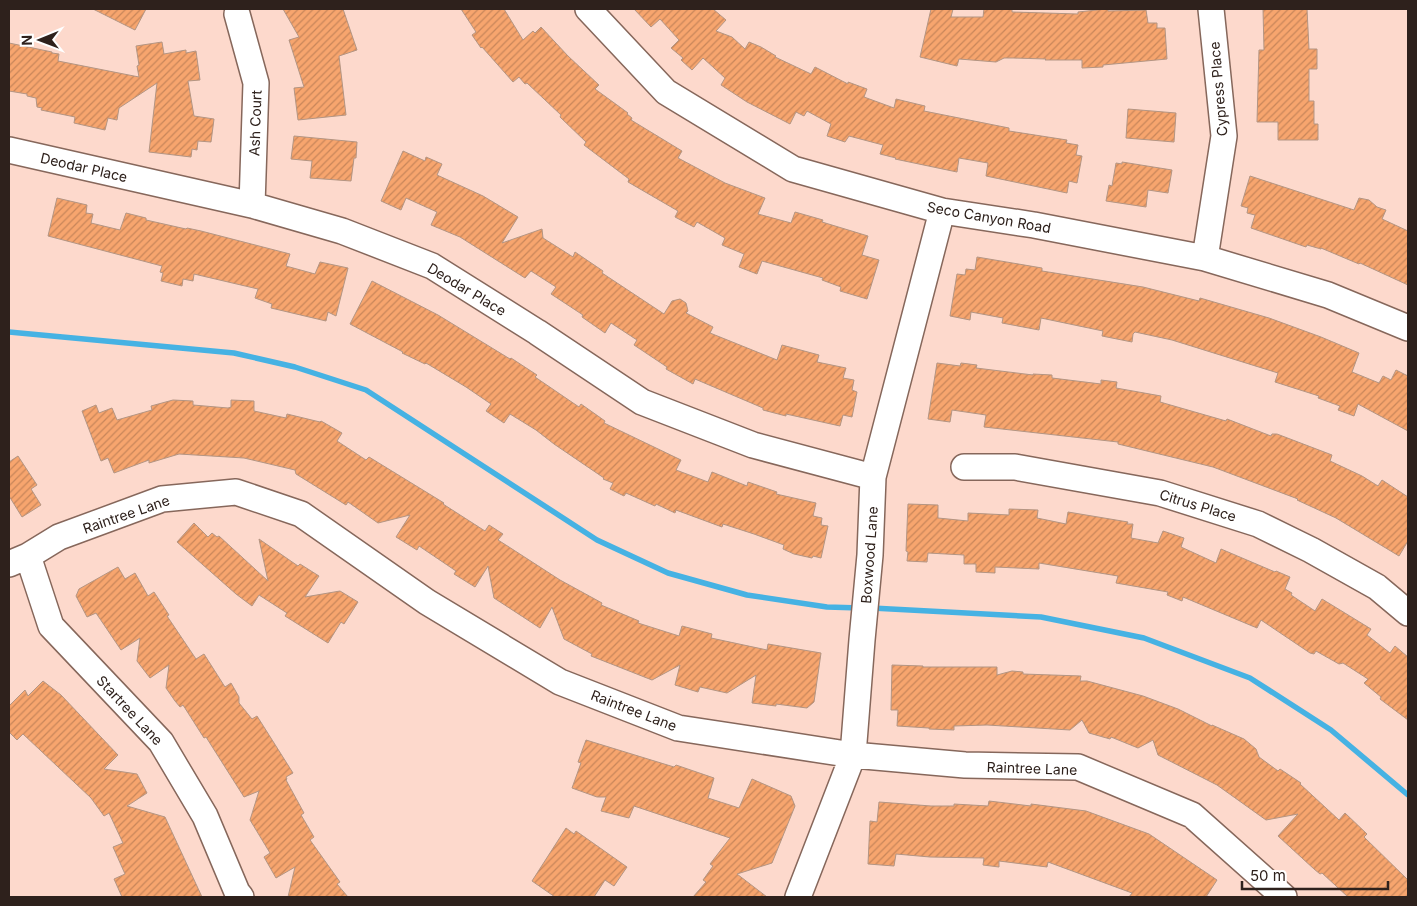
<svg xmlns="http://www.w3.org/2000/svg" width="1417" height="906" viewBox="0 0 1417 906" font-family="Inter,sans-serif">
  <defs>
    <pattern id="building-hatch" width="6" height="6" patternUnits="userSpaceOnUse" patternTransform="scale(1.25)"><rect width="6" height="6" fill="#f7a56e"/><path d="M-1 1l2-2M0 6l6-6M5 7l2-2" fill="none" stroke="#c8865a"/></pattern>
  </defs>
  <rect width="100%" height="100%" fill="#fdd9cc"/>
  <g fill="none" stroke-linecap="round" stroke-linejoin="round">
    <path stroke="#46b2e3" stroke-width="5.5" d="M9,332L234,353L295,367L366,390L597,540L668,573L747,595L827,607L860,608
      M872,608L1041,617L1144,638L1250,678L1331,730L1408,795"/>
  </g>
  <path fill="url(#building-hatch)" stroke="#b39583" d="M93,9H146L135,30Z
    M283,9H343L357,50L339,56L346,115L298,120L294,88L304,87L289,40L299,37Z
    M461,9H504L523,40L533,31L535,33L541,27L568,56L599,85L595,89L628,113L627,114L632,118L631,120L682,151L678,158L725,183L765,198L758,214L791,223L795,212L823,220L822,222L868,236L862,255L879,260L867,299L840,291L841,287L822,280L823,278L762,261L757,274L739,267L744,254L722,245L725,238L697,222L694,227L675,217L678,211L628,182L629,179L584,145L586,142L560,117L561,115L527,83L525,84L519,77L513,82L482,47L481,48L472,35L476,32Z
    M634,9H713L726,20L716,31L732,37L745,49L749,42L761,47L776,56L775,57L811,74L815,67L848,84V82L867,89L864,97L894,108L896,99L925,106L924,111L1009,128V131L1067,140L1066,143L1078,145L1076,155L1082,156L1077,183L1069,181L1067,193L986,176L988,163L959,158L957,172L895,159L896,158L880,154L883,145L849,136L845,142L827,136L831,124L807,111L804,116L796,112L790,124L747,102L721,85L725,78L703,58L692,70L681,60L683,58L671,48L679,40L660,19L651,27Z
    M931,9H953L951,17H983L984,9H1012V12L1078,14V12L1106,9H1108V11L1146,10L1148,23H1157V28H1165L1167,59L1103,65V67L1082,68V60H1045L1046,59L1013,58H1004L996,62L959,59L957,66L920,57Z
    M1263,9H1307L1309,49H1317V69H1309V101H1314V124H1318V140H1278V122H1257L1259,50H1264Z
    M162,42L164,54L186,50V53L196,51L200,80L188,81L194,116L214,119L211,142L198,141L197,150L192,149L191,157L149,152L157,83L119,108L117,120L108,118L105,130L74,123L75,117L41,110L42,108L37,107L36,98L27,96V94L9,91V43L52,52V53L59,54L58,61L139,77L137,66L139,65L136,46Z
    M1128,109L1176,113L1174,142L1126,138Z
    M294,136L357,142L356,158H354L351,181L310,178L312,161L291,159Z
    M403,151L425,161L426,157L442,164L437,175L483,196L518,217L502,243L542,229L543,238L573,257L575,252L603,271L602,273L664,314L672,301L680,299L686,303L688,311L686,313L713,327L710,333L777,360L782,345L819,355L817,362L846,368L843,378L854,380L852,390L857,392L852,417L843,415L840,426L786,414V416L763,410V408L695,379L693,384L666,369L667,367L634,345L637,340L611,323L605,333L582,317L583,315L551,294L556,287L531,271L525,278L460,237L431,225L437,212L406,198L401,210L381,201Z
    M1122,162L1172,170L1168,193L1148,190L1146,207L1106,201L1109,185L1112,186L1116,163L1122,164Z
    M1250,176L1354,210L1359,198L1369,200L1377,207L1386,210L1382,219L1408,231V285L1360,263L1359,264L1321,248V249L1307,245L1306,247L1251,228L1255,215L1247,213L1248,208L1241,206Z
    M57,198L87,205L86,213L93,214L91,223L120,230L126,213L146,218V220L186,229L187,228L201,231L290,254L286,266L315,274L320,262L348,268L336,316L328,312L326,321L271,308L272,304L255,298L258,289L194,274L193,281L183,279L182,286L161,281L163,273L160,272L162,266L48,236Z
    M977,257L1042,268V271L1143,287L1199,301L1200,298L1269,318L1321,337L1359,353L1352,372L1379,383L1383,376L1391,380L1396,370L1408,376V431L1358,404L1354,416L1338,410L1340,406L1318,398L1319,396L1275,382L1278,373L1172,340L1135,332L1133,334L1132,342L1102,336L1103,331L1041,318L1039,330L1002,323L1003,318L971,312L970,320L950,316L957,274L965,275L966,269L975,270Z
    M372,281L438,315L510,359L511,358L537,375L535,377L579,407L581,404L605,421L604,423L681,460L676,470L708,482L712,472L747,486L748,482L777,492L776,494L816,503L813,516L822,518L821,525L828,526L821,558L813,556L812,558L794,554L783,549L784,545L754,534L723,524L722,527L676,510L675,513L656,504L655,506L626,493L624,496L610,489L613,483L603,479L604,478L554,444L536,430L510,414L504,423L486,411L491,404L466,387L426,363L425,364L402,353L403,352L350,324Z
    M937,363L960,366L961,363L977,365L976,368L1033,375V374L1052,375V378L1101,384V380L1117,382L1116,388L1161,396L1160,402L1226,421L1227,419L1271,436L1272,434H1277L1332,455L1330,461L1362,476L1378,486L1382,480L1408,497V541L1399,556L1336,518L1297,500L1298,499L1213,467L1118,444V442L984,427L986,415L952,410L950,422L928,419Z
    M173,400L193,401V405L228,408L231,407V400L254,401V411L286,418L287,414L320,422L321,421L342,433L337,441L366,460L369,457L444,503L443,504L485,531L489,525L503,534L498,540L509,547L560,580L602,603L601,605L639,621L638,623L679,636L682,626L712,634L711,638L767,650L768,644L821,653L814,702L807,708L776,704V706L752,703L756,675L727,693L700,687L698,692L675,685L680,665L652,680L591,656L592,654L564,639L552,607L540,628L494,598L488,566L475,587L454,574L456,571L419,546L417,550L396,537L410,515L378,523L348,502L346,505L296,474L295,470L244,458L179,454L149,463V460L114,473L108,458L101,461L82,411L96,405L99,413L112,408L117,420L152,410L151,406Z
    M18,456L37,485L31,489L41,505L22,517L9,496V462Z
    M908,504L938,505V518L968,521V513L1009,515V509L1038,510L1037,518L1066,524L1068,512L1128,522L1127,524H1133L1131,538L1158,543L1163,531L1184,538L1181,547L1216,563L1221,549L1275,572L1276,571L1290,577L1285,589L1292,593L1291,595L1315,611L1322,599L1371,629L1367,635L1390,653L1395,646L1408,657V720L1380,699L1381,697L1364,683L1368,679L1343,663L1339,664L1316,651L1314,654L1310,653L1261,620L1257,628L1183,597L1182,601L1167,595L1168,592L1116,583L1118,576L1039,563V569L995,567V573L976,572V564H964V555L928,553L927,562L907,561L908,552L906,551Z
    M194,523L208,537L212,533L217,537L219,536L268,581L259,539L298,566L300,564L319,576L305,597L340,591L358,602L344,624L341,622L328,643L285,616L287,613L259,595L252,606L236,594L177,542Z
    M118,567L125,579L135,573L148,596L154,592L169,615L167,616L196,659L204,654L225,687L231,683L239,697V703L252,719L257,716L293,773L286,777L287,779L286,780L304,813L301,815L314,837L310,840L340,882L337,884L348,897H288L295,867L276,878L264,857L270,853L250,820L259,791L244,797L206,737L204,738L183,705L180,707L175,701L166,688L169,665L150,678L137,661L140,638L121,650L96,613L87,617L76,596L79,589Z
    M892,665L923,666V667H997V675L1012,671L1023,672V674L1081,676L1080,681H1087L1143,696L1178,709L1212,726V725L1244,739L1256,749L1259,757L1278,771L1280,769L1301,783L1300,784L1339,820L1345,813L1367,834L1364,837L1408,880V897H1348L1322,873L1320,874L1314,869L1278,836L1298,814L1266,820L1217,785L1158,755L1153,740L1138,748L1111,737L1110,739L1089,733L1082,720L1070,730L987,725L954,726V730L929,729V728L897,726L898,710H891Z
    M43,681L61,695L118,755L104,769L137,774L147,793L127,806L165,817L202,897H122L114,879L125,874L113,847L123,843L109,813L104,816L91,798L23,734L17,740L9,732V706L25,690L28,696Z
    M586,740L674,767L676,765L714,778L708,798L739,808L752,779L791,796L795,806L772,863L737,874L767,897H693L706,882L703,880L713,866L710,864L730,838L634,806L629,818L601,811L606,797H597L572,788L581,763L578,762Z
    M989,801L1031,806V804L1086,811L1149,834L1217,880L1206,897H1129L1132,893L1048,862L1047,867L999,861V867L983,865L984,858L930,857L896,854L894,866L868,864L870,821L877,822L879,802L931,806H954V804L988,806Z
    M566,828L574,834L576,831L627,867L614,886L605,880L594,897H555L532,881Z"/>
  <g fill="none" stroke-linecap="round" stroke-linejoin="round">
    <g stroke="#86675b" stroke-width="28">
      <path id="minor" d="M588,9L666,92L793,169L942,211L1034,225L1205,258L1328,295L1408,328
        M237,14L256,83L252,205
        M9,150L252,205L342,231L432,266L537,332L642,402L753,445L873,477
        M1205,258L1224,136L1211,9
        M964,467H1015L1160,493L1258,524L1311,550L1377,587L1408,613
        M28,556L51,626L161,742L205,816L237,892L241,897
        M9,564L28,556L59,537L162,499L236,492L301,514L427,602L560,682L678,728L853,755L965,765L1078,767L1192,815L1284,897
        M798,897L853,755L862,640L870,555L873,477L942,211"/>
    </g>
    <use href="#minor" stroke="#fff" stroke-width="25"/>
  </g>
  <g text-anchor="middle" dominant-baseline="central" stroke-width="5" stroke-linejoin="round" paint-order="stroke">
    <g font-size="14" fill="#2e211c" stroke="#fff">
      <text transform="translate(1218 89) rotate(-95)">Cypress Place</text>
      <text transform="translate(255 123) rotate(-88)">Ash Court</text>
      <text transform="translate(84 167) rotate(13)">Deodar Place</text>
      <text transform="translate(989 217) rotate(10)">Seco Canyon Road</text>
      <text transform="translate(467 289) rotate(31)">Deodar Place</text>
      <text transform="translate(1198 505) rotate(17)">Citrus Place</text>
      <text transform="translate(126 514) rotate(-19)">Raintree Lane</text>
      <text transform="translate(869 555) rotate(-86)">Boxwood Lane</text>
      <text transform="translate(130 710) rotate(47)">Startree Lane</text>
      <text transform="translate(634 710) rotate(21)">Raintree Lane</text>
      <text transform="translate(1032 768) rotate(2)">Raintree Lane</text>
    </g>
  </g>
  <rect width="1417" height="906" fill="none" stroke="#2e211c" stroke-width="20"/>
  <g transform="translate(40 40) rotate(269)" stroke="#ffffff" stroke-width="4" paint-order="stroke">
  <path d="M0-4L9 19L0 12L-9 19Z" fill="#2e211c"/>
  <text y="-8" font-size="14" font-weight="bold" text-anchor="middle" fill="#2e211c">N</text>
  </g>
  <path d="M1242 881v8h146v-8" fill="none" stroke="#2e211c" stroke-width="2.5"/>
  <text x="1250" y="881" font-size="15" fill="#2e211c" stroke="#ffffff" stroke-width="4" paint-order="stroke">50 m</text>
</svg>
